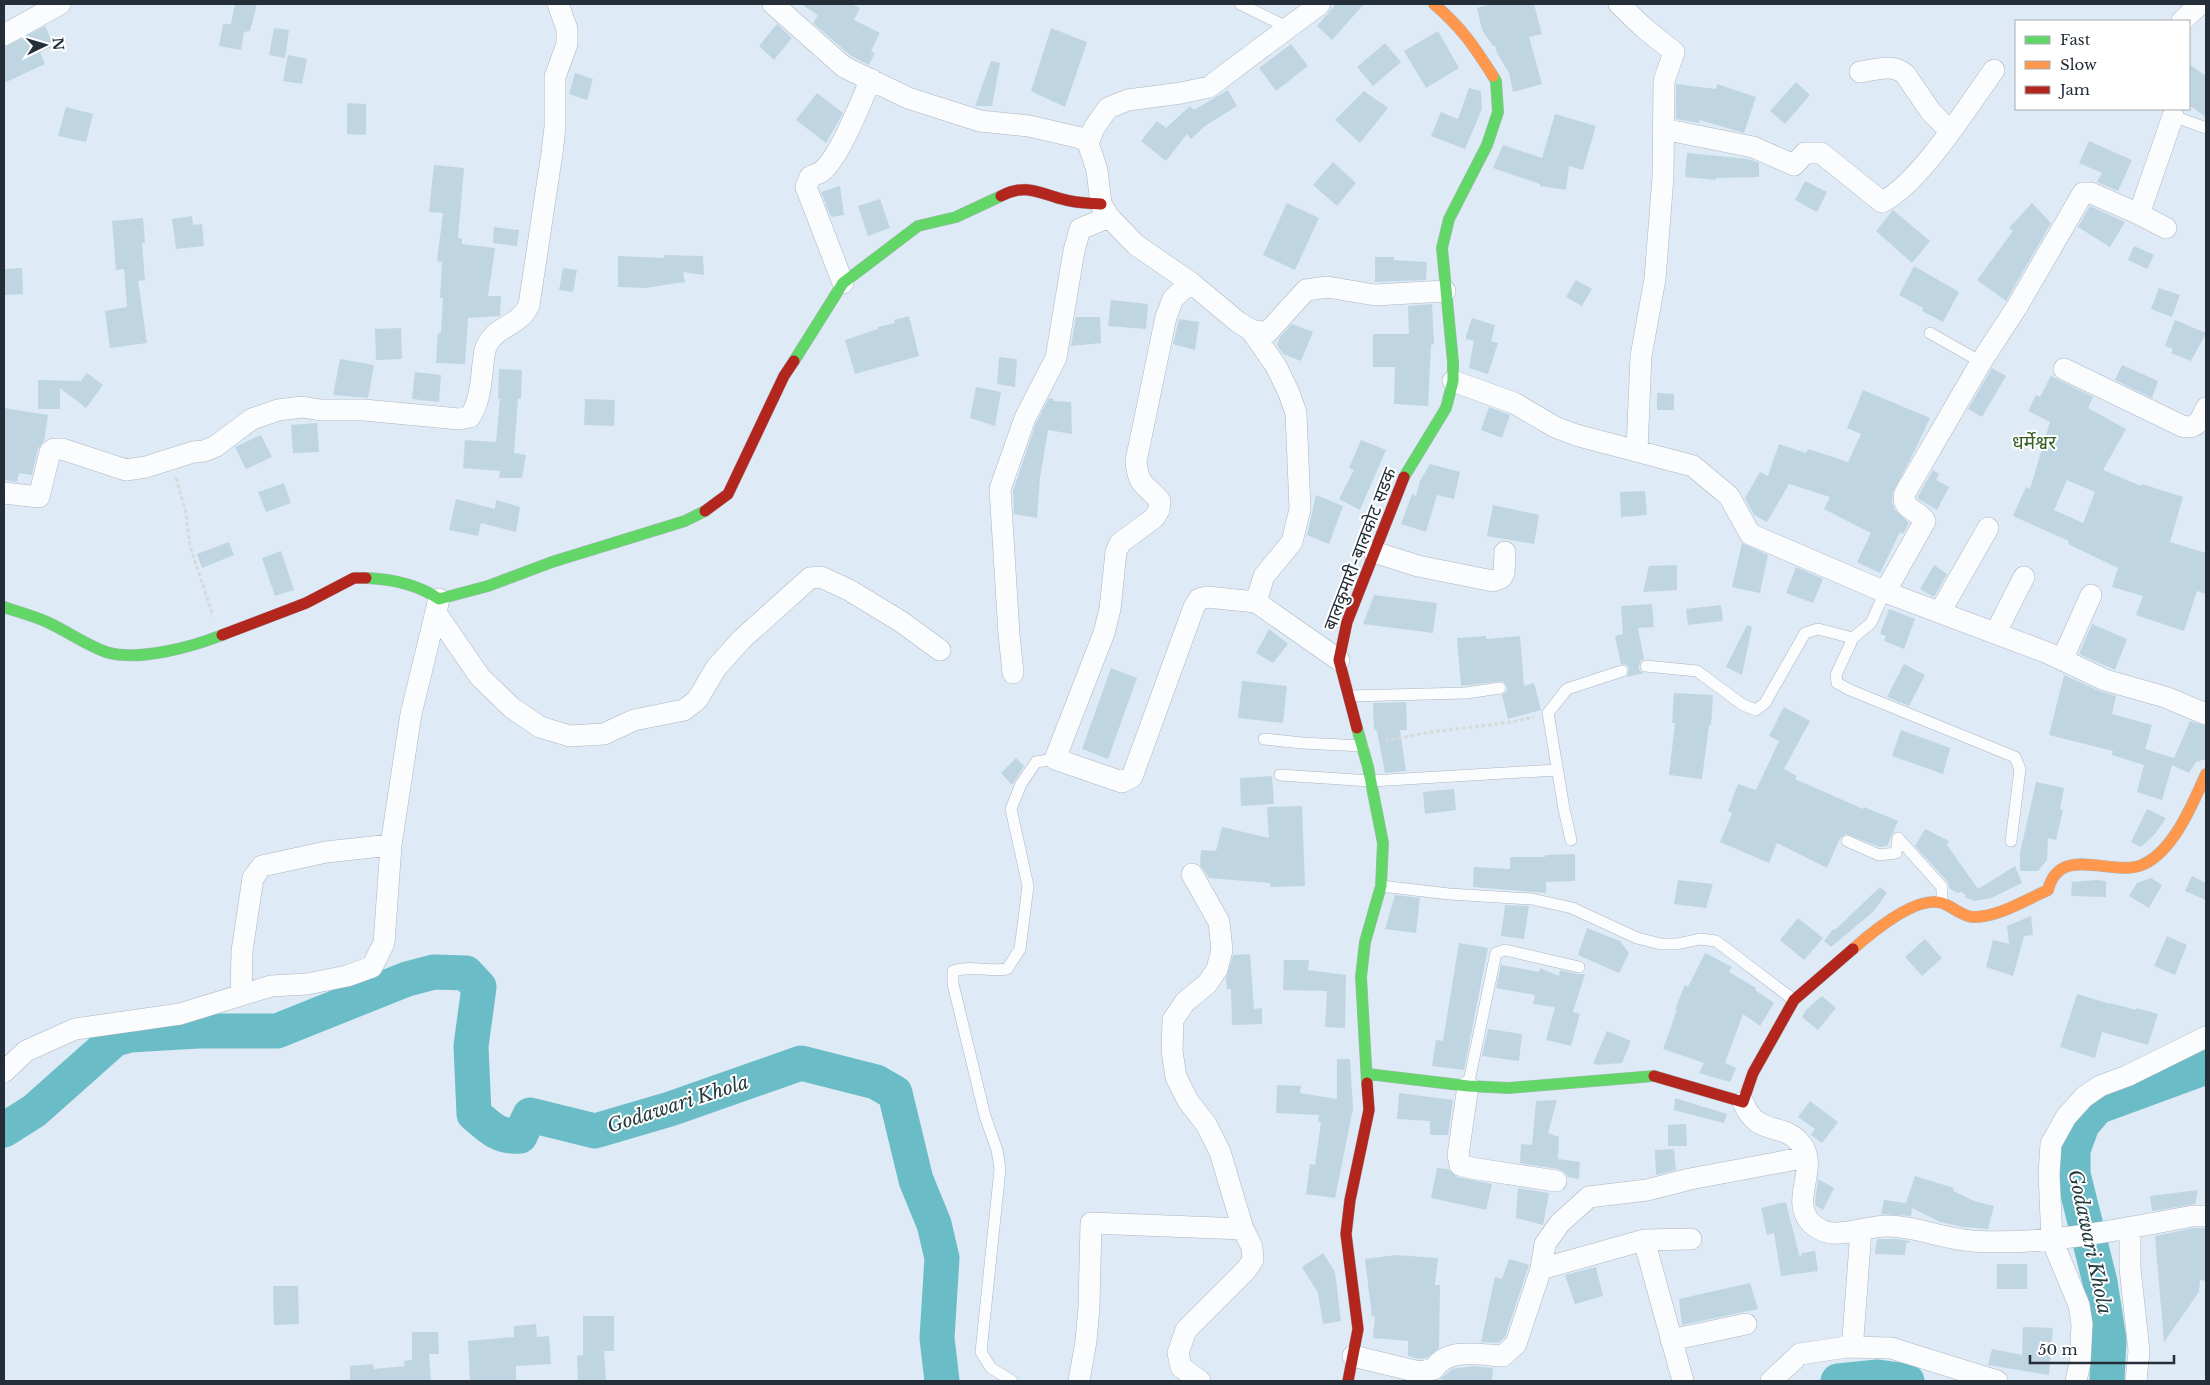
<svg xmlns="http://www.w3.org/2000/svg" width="2210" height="1385" viewBox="0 0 2210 1385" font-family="'Libre Baskerville','Noto Sans Devanagari',serif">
  <rect width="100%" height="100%" fill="#deeaf5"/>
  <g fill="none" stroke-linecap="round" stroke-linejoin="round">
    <path stroke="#6abcc7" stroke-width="35" d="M4,1130L34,1111L115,1039L130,1035L198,1031H277L407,979L434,972L466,973L479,987L471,1046L474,1114C489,1127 499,1138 520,1136L530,1115L595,1131L670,1109L801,1063L876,1082L895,1093L916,1180L934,1224L942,1258L937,1338L942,1381
      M1838,1381L1878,1377L1907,1381
      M2107,1381L2109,1340L2100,1282L2073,1174V1150L2082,1125L2097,1107L2206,1067"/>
  </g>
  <path fill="#bfd6e2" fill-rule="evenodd" d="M235,4H257L250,31L244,32L241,50L219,46L223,24H231Z
    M801,4H851L860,8L854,20L880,33L871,51L875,53L869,65L851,56L813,23L818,15Z
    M1336,4H1364L1332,40L1317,26Z
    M1492,4H1534L1542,34L1529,37L1542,84L1513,92L1509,73L1497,53L1495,46H1493L1482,30L1477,8Z
    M777,24L792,38L774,60L759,46Z
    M45,26L54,46L40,52L45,64L4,83V47Z
    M274,28L289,30L285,58L269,55Z
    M1051,28L1087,42L1065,107L1031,91Z
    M1438,31L1459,68L1426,88L1404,51Z
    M1385,43L1401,62L1373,86L1357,67Z
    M1291,44L1308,66L1276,91L1259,68Z
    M288,55L307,59L302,84L283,81Z
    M991,61L1000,63L992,106H975Z
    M2189,64L2206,76V117L2189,105Z
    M575,73L593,79L587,100L569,94Z
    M1796,82L1810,95L1785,124L1770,111Z
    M1676,84L1716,89L1717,84L1756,97L1744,133L1700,120L1699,123L1676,119Z
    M1469,88L1481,91L1482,109L1465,149L1431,136L1441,112L1458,119Z
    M1228,90L1237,106L1205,126L1191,139L1187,134L1166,161L1141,141L1157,121L1166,128L1190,106L1194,110Z
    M1364,91L1388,108L1360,143L1335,120Z
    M817,93L843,113L826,143L796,120Z
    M347,103L366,104V135L347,134Z
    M66,107L93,114L86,142L58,136Z
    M1555,114L1596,126L1583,170L1569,166L1566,190L1540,186V184L1493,168L1503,145L1542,158Z
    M2089,141L2132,160L2118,191L2097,182L2102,173L2079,163Z
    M1687,153L1749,159L1759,163V177L1716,178V180L1685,177Z
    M1333,162L1356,183L1337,206L1313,185Z
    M434,165L464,168L458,238L462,239V244L495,248L488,296H501L500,316L468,318L465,364L436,363L438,333H441L443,298H440L442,262L437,261L443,213L429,212Z
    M1805,181L1827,192L1817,212L1795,200Z
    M840,186L844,215L831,217L821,192Z
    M880,199L890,228L868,236L858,206Z
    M1287,203L1319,218L1295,270L1263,255Z
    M2032,203L2051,223L2006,301L1977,280L2013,231L2009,228Z
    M2090,206L2125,222L2110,247L2078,227Z
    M1893,210L1930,241L1912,263L1876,231Z
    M192,216L193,225L202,224L204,246L176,249L172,219Z
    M143,218L145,243H142L145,280L138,281L147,343L110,348L105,311L127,307L124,269L116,270L112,221Z
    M494,227L519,230L517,246L493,243Z
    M2134,246L2154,255L2147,269L2128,260Z
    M664,255L703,256L704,275L683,272L685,282L645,288L618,287V256L664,258Z
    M1375,257H1394V260L1427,262L1426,280L1375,282Z
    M1914,266L1959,292L1943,322L1922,311L1923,308L1899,295Z
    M22,268L23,294L5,295V269Z
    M563,268L577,270L573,292L559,290Z
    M1576,280L1592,289L1582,306L1566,297Z
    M2159,288L2180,295L2172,317L2151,309Z
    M1111,300L1148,304L1146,329L1108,326Z
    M1432,304L1434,344L1431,345L1428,406L1394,404L1395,367H1373V334H1409L1408,306Z
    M909,316L919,356L855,374L845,340L878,329V327L895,323L894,320Z
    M1076,317H1100L1101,343L1071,346Z
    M1472,318L1495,325L1491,341L1498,343L1488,374L1469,368L1474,341L1466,339V336Z
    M1179,319L1199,322L1195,350L1173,344Z
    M2175,320L2206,333L2191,361L2171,353L2173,349L2165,346Z
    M1292,324L1313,332L1301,361L1283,354L1277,345L1280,337Z
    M401,328L402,359L376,360L375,329Z
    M999,357L1017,359L1015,387L997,384Z
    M340,359L374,365L368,398L333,395Z
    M2122,365L2158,381L2152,398L2115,380Z
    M1992,368L2006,376L1982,417L1968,409Z
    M499,369L522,370L521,399H518L514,453L526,455L522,478H499L500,471L463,468L465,440L496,442L500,399H498Z
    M415,372L441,375L439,402L412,399Z
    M87,373L103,385L86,408L60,388V409H38V380L81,381Z
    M2051,376L2093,397L2088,408L2126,429L2103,470L2141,486L2142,484L2183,497L2170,542L2206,553V594L2197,591L2184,631L2136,615L2143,596L2112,587L2118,568L2068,544L2069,541L2013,516L2026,487L2030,489L2050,422L2028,411L2036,395L2040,397ZM2067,480L2095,492L2083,523L2054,510Z
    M976,387L1001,392L995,426L970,418Z
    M1863,390L1930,418L1915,450L1893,492L1892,501L1895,510L1909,523L1903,534L1900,532L1880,573L1857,562L1871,533L1824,509L1830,497L1789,484L1767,522L1754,515L1745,498L1760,472L1768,476L1779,444L1806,453L1808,449L1848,462L1861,434L1847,428Z
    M1657,393L1674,394V410H1657Z
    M1049,398L1053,399V401L1071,402L1072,434L1048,430L1040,478L1037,518L1014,514L1013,491L1036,423Z
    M585,399L615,400L614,426L584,425Z
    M1489,407L1510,415L1502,438L1481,430Z
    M4,408L48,415L44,441L38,449L32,475L19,473L17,482L4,480Z
    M317,423L319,452L293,453L291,425Z
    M261,435L272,457L246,469L235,447Z
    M1361,440L1386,450L1360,510L1339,499L1354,470L1349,468Z
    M1430,464L1460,472L1454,499L1437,495L1426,532L1401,524L1412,494L1416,496L1420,481Z
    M1933,470L1939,474L1936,480L1949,487L1937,510L1917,498Z
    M284,483L291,503L266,512L258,492Z
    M1645,491L1647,515L1621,517L1620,492Z
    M1316,495L1343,506L1329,544L1307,535Z
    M456,499L495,509L496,500L520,507L516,532L481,523L478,536L449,530Z
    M1493,505L1539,515L1534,544L1487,536Z
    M229,542L234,555L202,568L197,554Z
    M1742,543L1768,555L1760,593L1732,587Z
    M281,551L294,590L275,596L262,558Z
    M1677,565V590L1643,592L1649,566Z
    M1934,565L1947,574L1934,597L1920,589Z
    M1796,567L1823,579L1813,603L1786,593Z
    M1374,595L1437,603L1433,633L1363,624Z
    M1652,604L1654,627L1638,628L1644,659L1640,661L1639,666V670L1644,673L1627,677L1629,669L1627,665L1621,664L1615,636L1623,634L1621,606Z
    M1721,605L1723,621L1688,625L1686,609Z
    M1889,609L1915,619L1904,649L1884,641L1886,636L1880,634Z
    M2092,624L2127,639L2115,670L2079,654Z
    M1747,625L1752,627L1742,675L1726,667Z
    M1269,629L1288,644L1273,663L1256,653Z
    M1486,636V639L1520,636L1524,686L1534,683L1541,710L1508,719L1502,695L1507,691V687L1503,681L1461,686L1457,638Z
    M1904,664L1925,675L1909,706L1887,697Z
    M1111,668L1137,678L1108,759L1082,749Z
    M2064,675L2100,691L2116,696L2112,714L2152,725L2145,749L2174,758L2190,721L2206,726V759L2196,762L2189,773L2172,765L2162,800L2137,792L2144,765L2112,755L2113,751L2049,735Z
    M1242,681L1287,686L1283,723L1238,718Z
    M1674,693L1713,695L1711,725H1709L1702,779L1669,775L1675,723H1672Z
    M1406,702L1407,730H1400L1406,771L1385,773L1377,731L1374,729L1373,703Z
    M1784,707L1810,721L1784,769L1797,776L1795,779L1863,809L1864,807L1898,821L1887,846L1880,847L1846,834L1840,838L1827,868L1777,843L1769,863L1720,842L1732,813L1728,811L1738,784L1756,790L1779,741L1769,736Z
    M1901,730L1950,748L1943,774L1892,756Z
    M1016,758L1024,766L1012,785L1001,773Z
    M1272,776L1274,804L1241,806L1240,778Z
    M2036,782L2064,788L2060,809L2063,810L2056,840L2048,838L2047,860L2038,871H2020V853Z
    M1454,789L1456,810L1425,814L1423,792Z
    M1302,806L1305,886L1270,887V883L1209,878L1200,865L1201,850L1216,851L1222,827L1269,838L1267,807Z
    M2147,809L2166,818L2155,834L2141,847L2131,842Z
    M1925,829L1949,841L1947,845L1978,889L2015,866L2022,883L1991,898L1974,901L1964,897L1966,895L1961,892L1958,893L1950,889L1948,882L1915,846Z
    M1575,854V881L1546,882V893L1473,887L1474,867L1510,869V857H1545V855Z
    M2192,876L2206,883V900L2185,891Z
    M2151,878L2162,885L2149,908L2129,896L2137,883Z
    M1678,880L1713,884L1706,908L1674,904Z
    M2096,880L2106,881V897L2071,896L2072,882Z
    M1880,887L1887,893L1873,912L1831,947L1824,941L1833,929L1835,930Z
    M1395,895L1420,898L1416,933L1385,929Z
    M1505,905L1529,906L1524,939L1501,936Z
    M2031,916L2033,935L2024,936L2013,976L1986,967L1993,940L2009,944L2007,926Z
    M1798,918L1823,938L1804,960L1780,940Z
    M1587,928L1620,941L1629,953L1619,973L1578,955Z
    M2167,936L2187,945L2175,975L2154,966Z
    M1925,939L1942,958L1922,976L1905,957Z
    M1459,943L1488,948L1464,1070L1432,1066L1436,1040L1443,1041Z
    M1705,953L1732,967L1729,972L1756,988L1755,990L1774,1003L1760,1026L1743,1014L1725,1063L1736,1068L1730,1082L1699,1073L1704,1063L1663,1049L1677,1010L1675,1009L1685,985L1688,987Z
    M1250,954L1254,1009L1262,1008V1024L1232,1025L1231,989H1227L1226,978L1233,955Z
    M1284,960H1309L1308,970L1346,975L1345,1028L1325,1027L1327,991L1283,990Z
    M1501,965L1539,972L1540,968L1559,976L1560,970L1577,974H1585L1573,1012L1580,1014L1571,1046L1546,1040L1555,1007L1533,1004L1535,995L1496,988Z
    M2077,994L2110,1004V1003L2136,1010V1008L2158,1014L2148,1045L2102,1032L2095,1058L2060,1047Z
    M1822,996L1836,1008L1818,1030L1802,1017L1806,1010Z
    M1488,1029L1522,1034L1519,1061L1482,1056Z
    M1607,1031L1631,1041L1622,1063L1597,1065L1593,1063Z
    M1337,1059H1350L1353,1109L1335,1198L1306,1194L1310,1164L1315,1165L1321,1122H1318L1319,1115L1276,1113L1277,1085L1301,1086L1300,1093L1337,1099Z
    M1399,1093L1453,1100L1448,1135H1430V1121L1397,1119Z
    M1675,1098L1727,1114L1724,1123L1674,1110Z
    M1557,1100L1548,1133L1559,1137L1558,1159L1580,1162L1579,1179L1568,1177L1564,1172L1558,1169L1520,1163L1521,1144L1532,1145L1536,1101Z
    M1810,1101L1838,1122L1822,1143L1811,1135L1815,1129L1798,1117Z
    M1686,1124L1687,1146H1668V1125Z
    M1674,1149L1676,1170L1656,1175L1655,1150Z
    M1437,1168L1448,1169L1457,1177L1492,1184L1486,1210L1431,1198Z
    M1915,1176L1954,1188L1953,1191L1974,1201L1994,1206L1988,1229L1963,1227L1940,1222L1912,1208L1911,1216L1881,1214L1884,1200L1906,1203Z
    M1818,1179L1834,1188L1823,1210L1816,1206L1815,1203Z
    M1518,1188L1549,1193L1543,1225L1516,1218Z
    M2198,1190L2195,1204L2152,1211L2150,1196Z
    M1780,1203H1786L1800,1258L1802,1253L1815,1251L1818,1271L1781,1276L1774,1233L1767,1235L1761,1208Z
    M2194,1228H2206V1281L2200,1280L2199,1292L2164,1342L2155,1236Z
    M1877,1239H1897L1910,1241L1909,1243H1906L1905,1255L1875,1254Z
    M1323,1253L1335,1272L1341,1321L1323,1324L1318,1293L1302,1267Z
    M1396,1255L1438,1258L1435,1285H1440L1439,1348L1427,1358L1419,1359L1408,1356V1341L1373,1338L1375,1316L1372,1317L1365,1259Z
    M1509,1259L1529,1265L1505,1337L1498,1343L1481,1342L1495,1277L1502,1279Z
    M1997,1264H2027V1289H1997Z
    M1596,1267L1603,1296L1575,1304L1565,1275Z
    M1750,1283L1758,1309L1682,1325L1679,1299Z
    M273,1286H298L299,1324L274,1325Z
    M583,1316H614V1351H604L606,1381H578L577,1356L583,1355Z
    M536,1324L537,1337L549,1336L551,1364L516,1366V1381H470L468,1341L514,1337V1326Z
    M2023,1327L2053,1328L2049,1375L1988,1365L1992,1349L2022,1355Z
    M412,1332H438L439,1354H429L431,1381H350V1366L373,1364L374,1369L405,1366L404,1361L412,1360Z
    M1474,1366L1493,1368L1492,1381H1453L1440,1379L1452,1369Z"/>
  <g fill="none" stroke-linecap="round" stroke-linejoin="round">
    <g stroke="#acb6c0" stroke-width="12">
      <path id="lane" d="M1240,4L1289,28
        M2173,116L2206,128
        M1930,333L1981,362
        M1885,592L1871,623L1853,638L1836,675L1837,683L1850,690L2015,757L2020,769L2011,841
        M1646,666L1697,671L1743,705L1756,710L1765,703L1805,633L1818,629L1853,638
        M1350,696L1466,693L1500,688
        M1264,739L1302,743L1362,746
        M1280,775L1371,781L1557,770
        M1571,840L1564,809L1548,713L1567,689L1622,671
        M1847,841L1879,855L1896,853L1898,838L1942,887V903
        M1381,886L1449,894L1532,899L1572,908L1637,938L1661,944H1677L1700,939L1716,941L1794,1000
        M1468,1086L1496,953L1505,950L1579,967
        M1012,1381L991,1368L981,1352L1000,1169L997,1150L985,1116L953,984V971C971,965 989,972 1007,969L1020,949L1028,886L1011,809L1021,784L1036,762L1055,759"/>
    </g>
    <g stroke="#acb6c0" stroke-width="22">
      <path id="street" d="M773,4L844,67L908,98L980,121L1029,126L1081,138L1088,143L1097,170L1101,204L1109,217L1136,245L1190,282L1238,322L1251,330L1267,333L1306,290L1327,287L1375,295L1445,291
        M1619,4L1644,28L1674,52L1664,81L1663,177L1655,279L1641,356L1637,450
        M2182,21L2200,4
        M4,35L60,4
        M1860,72C1875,70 1892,63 1905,74L1931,112L1950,131
        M1663,129L1753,147L1794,165L1805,153H1821L1882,202C1920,183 1968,106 1994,70
        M1088,143L1094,128L1108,108L1128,100L1181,93L1209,87L1320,4
        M2139,214L2166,228
        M1190,282L1173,299L1166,317L1136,461C1138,487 1146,484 1160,501L1159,510L1154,518L1120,543L1116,552L1110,609L1104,633L1055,759L1122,782L1132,777L1194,607L1199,599L1207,597L1256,602
        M843,283L806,187L810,177C813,175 818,174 821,172C839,159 861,101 871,79
        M1251,330L1276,366L1289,393L1296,413L1300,509L1292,542L1264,576L1256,602L1339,660
        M2064,369L2182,426C2197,430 2201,420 2206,408
        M1453,381L1514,403L1555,427L1576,435L1693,466L1729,496L1750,534L1885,592L2048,653L2105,680L2165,697L2206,714
        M4,493L39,497L50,452L54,449H62L126,470L146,467L193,452L204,451L216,446L252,419L278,410L302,407L321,410H364L459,419L470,417C480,401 481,383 483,364C484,358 484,350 487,345C496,326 521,325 529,305L552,153L555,127V77L567,44V29L558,4
        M1374,552L1418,566L1493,581L1501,578L1504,573L1505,552
        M1885,592L1925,521C1917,508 1901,511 1905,493L1981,362L2018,305L2083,193H2091L2139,214L2173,116
        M1940,612L1988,528
        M436,613L480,677L512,708L540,727L570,736L604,734L634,720L684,710L697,700L716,668L742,639L810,578L821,577L849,590L900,621L940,650
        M1996,632L2024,577
        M2062,660L2091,595
        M1013,673L1009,634L1000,489L1025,418L1056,358L1074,251L1080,229L1109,217
        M1192,874L1219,922L1222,950L1217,969L1207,984L1185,1002L1173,1020L1172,1051L1176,1077L1188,1101L1206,1124L1220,1152L1243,1229L1252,1247L1253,1260L1246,1270L1186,1330L1178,1353L1181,1367L1200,1381
        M241,995L242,951L253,878L262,866L326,852L391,845
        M4,1072L26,1051L75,1029L180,1014L271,986L307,984L347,976L372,967L384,943L391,845L411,714L439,599
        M1468,1086L1458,1155L1460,1165L1471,1168L1556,1181
        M1743,1102C1757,1138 1784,1121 1801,1144C1820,1167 1789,1200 1811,1223C1832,1244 1861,1226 1887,1226C1916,1226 1943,1239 1972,1241C2047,1246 2120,1229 2193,1216H2206
        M2130,1227V1268L2139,1351L2136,1381
        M1644,1240L1683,1381
        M1541,1269L1644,1240L1691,1239
        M1853,1338L1861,1230
        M1671,1340L1746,1324
        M1353,1356L1419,1372L1434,1369C1447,1347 1480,1355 1503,1356L1516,1344L1541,1269L1545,1244L1560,1223L1589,1197L1647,1190L1690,1179L1807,1157
        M1079,1381L1086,1341L1089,1307L1091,1223L1243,1229
        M1771,1381L1800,1354L1846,1347L1891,1348L1997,1381
        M2076,1381L2080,1363L2082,1324L2079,1305L2052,1240L2049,1174L2051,1144L2066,1117L2084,1097L2100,1086L2127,1076L2206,1037"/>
    </g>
    <g stroke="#acb6c0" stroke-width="12">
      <path id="fast" d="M794,361L843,283L918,226L956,217L1001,196
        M1404,477L1446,408L1453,381V362L1442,248L1449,219L1487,145L1498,112L1496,81L1493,76
        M366,578C392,579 417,584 439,599L488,586L552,562L685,521L705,511
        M4,607C18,612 34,616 47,622C67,631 86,645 106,652C137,662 192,647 222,635
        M1357,728L1368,767L1383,843L1381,886L1365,942L1361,977L1367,1083
        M1368,1074L1468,1086L1509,1088L1654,1076"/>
    </g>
    <g stroke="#acb6c0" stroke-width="12">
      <path id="slow" d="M1434,4C1461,27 1474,46 1493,76
        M1853,949C1871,933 1916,895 1942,903C1952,906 1963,917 1973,917C1999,917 2025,900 2048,890C2060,842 2114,879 2144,864C2174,850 2193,803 2206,774"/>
    </g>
    <g stroke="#acb6c0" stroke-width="12">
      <path id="jam" d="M1001,196C1025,183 1039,193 1062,199C1074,203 1088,203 1101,204
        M705,511L728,494L784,376L794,361
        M222,635L306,603L354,578H366
        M1357,728L1339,660L1347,622L1404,477
        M1654,1076L1743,1102L1753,1073L1794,1000L1853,949
        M1348,1381L1358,1329L1346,1234L1350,1200L1369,1110L1367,1083"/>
    </g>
    <path stroke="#d6dadd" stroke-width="3" stroke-dasharray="4 2.5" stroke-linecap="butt" d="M176,478L186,513L190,546L213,616
      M1385,741L1425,733L1518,721L1534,717"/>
    <use href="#lane" stroke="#fafcfe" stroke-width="11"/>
    <use href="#street" stroke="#fafcfe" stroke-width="21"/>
    <use href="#fast" stroke="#63d668" stroke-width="11"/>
    <use href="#slow" stroke="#ff974d" stroke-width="11"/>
    <use href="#jam" stroke="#b3261e" stroke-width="11"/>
  </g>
  <g text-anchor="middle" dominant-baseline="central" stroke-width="4" stroke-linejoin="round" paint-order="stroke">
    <g font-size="18" fill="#242e38" stroke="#fff">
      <text transform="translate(1360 549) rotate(-69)">बालकुमारी-बालकोट सडक</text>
    </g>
    <g font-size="19" fill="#346026" stroke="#fff">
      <text x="2034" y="442">धर्मेश्वर</text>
    </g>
    <g font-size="19" font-style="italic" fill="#233c3f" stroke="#fff">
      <text transform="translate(678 1104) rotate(-18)">Godawari Khola</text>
      <text transform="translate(2090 1242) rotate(78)">Godawari Khola</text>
    </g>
  </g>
  <rect width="2210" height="1385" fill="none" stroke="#242e38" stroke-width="10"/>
  <rect x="2015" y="20" width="175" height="90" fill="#ffffff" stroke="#a7abaf"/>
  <rect x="2025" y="36" width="25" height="8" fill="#63d668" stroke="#a7abaf"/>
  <text x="2060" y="45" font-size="15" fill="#242e38">Fast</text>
  <rect x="2025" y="61" width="25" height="8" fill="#ff974d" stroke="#a7abaf"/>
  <text x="2060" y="70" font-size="15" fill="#242e38">Slow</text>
  <rect x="2025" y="86" width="25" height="8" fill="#b3261e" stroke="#a7abaf"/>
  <text x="2060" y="95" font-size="15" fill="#242e38">Jam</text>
  <g transform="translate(45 45) rotate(85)" stroke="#ffffff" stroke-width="4" paint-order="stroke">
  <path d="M0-4L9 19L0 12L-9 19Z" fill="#242e38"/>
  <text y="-8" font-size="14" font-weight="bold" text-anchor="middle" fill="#242e38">N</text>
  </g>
  <path d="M2030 1355v8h144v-8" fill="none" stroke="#242e38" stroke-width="2.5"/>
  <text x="2038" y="1355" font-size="15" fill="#242e38" stroke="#ffffff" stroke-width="4" paint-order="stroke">50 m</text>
</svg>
